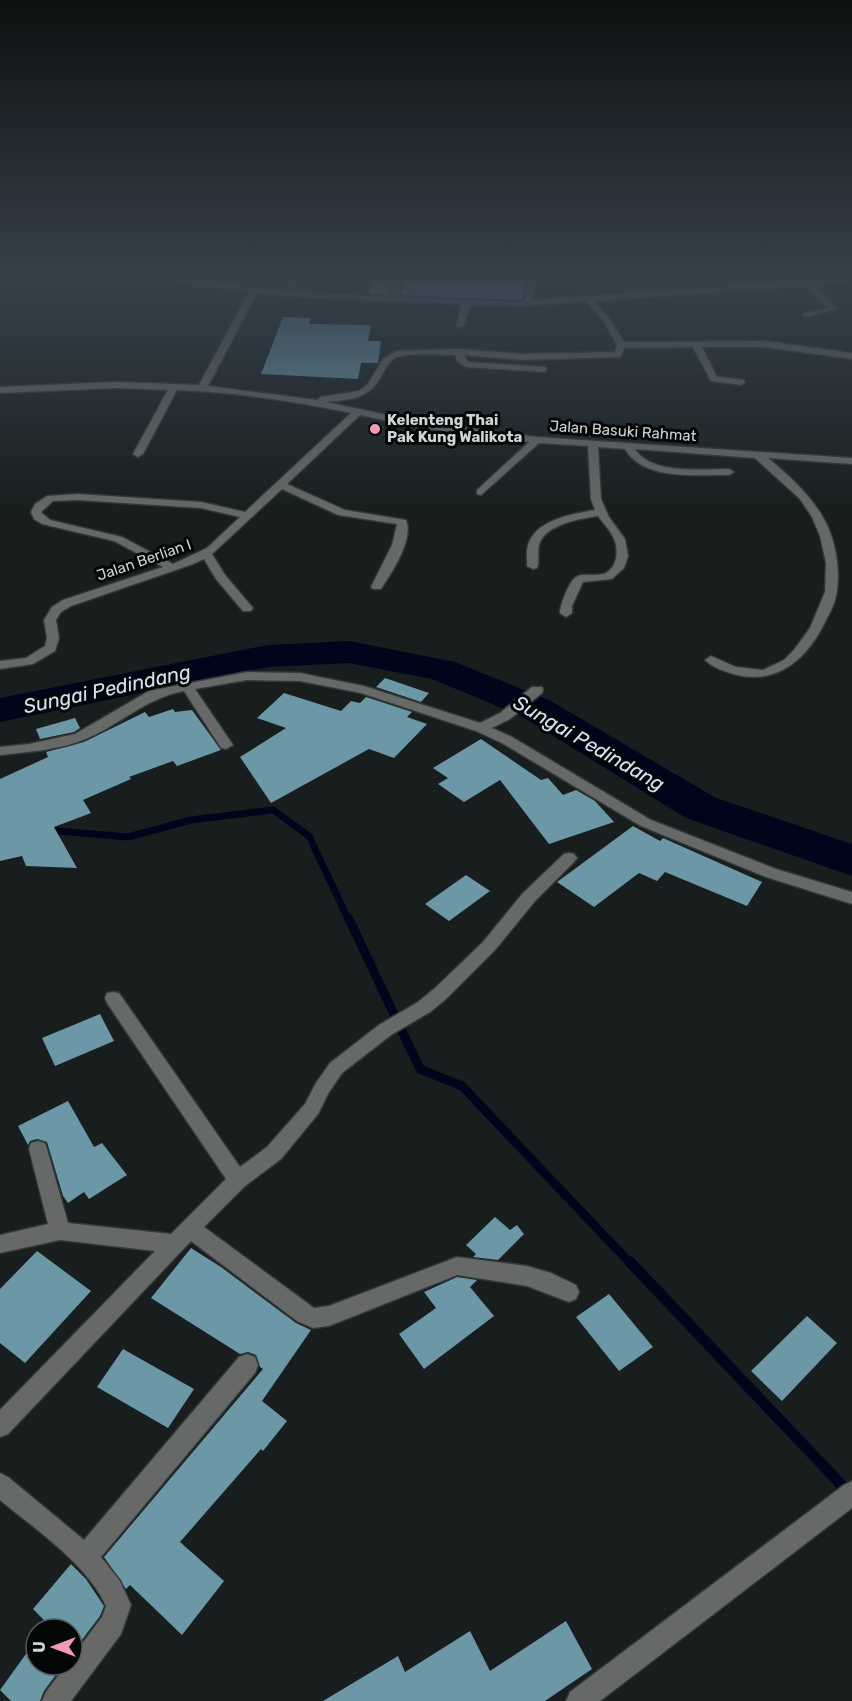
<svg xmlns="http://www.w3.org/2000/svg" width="852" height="1701" viewBox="0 0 852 1701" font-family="Rubik,sans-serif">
  <rect width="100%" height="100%" fill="#171e1d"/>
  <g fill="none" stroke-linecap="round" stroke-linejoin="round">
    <path stroke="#00051b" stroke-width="7" d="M46,830L128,837L191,820L273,810L309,836L349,921"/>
    <path stroke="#00051b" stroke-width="9" d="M349,919L420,1069L462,1086L631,1264"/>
    <path stroke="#00051b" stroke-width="11" d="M630,1262L852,1496"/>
    <path fill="#00051b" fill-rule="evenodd" d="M349,641L455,662L549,700L716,798L852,844V876L686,818L521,716L432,679L349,663L268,667L0,722V698L268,645Z"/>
  </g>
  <path fill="#6c97a7" d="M370,277H394L388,295L369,294Z
    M406,277H528L522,299L513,300L401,295Z
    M283,317L311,318L309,324L371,325L368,341H381L378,363H361L358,379L261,374Z
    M385,678L429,693L421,702L376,687Z
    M284,693L341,711L351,701L360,703L366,697L412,712L407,717L427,724L394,758L369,749L271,803L240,757L286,728L257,718Z
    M173,709L175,712L192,710L221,750L177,766L173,761L129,777L131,779L83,800L91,813L54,827L77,868L26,866L22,856L0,861V779L48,757L46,752L84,742L145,712L149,717Z
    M75,718L80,728L74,732L40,739L36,729Z
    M481,739L541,780L548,778L563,795L576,790L595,801L614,822L549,844L500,780L464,802L438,784L448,778L433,768Z
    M633,826L660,841L663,838L762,882L747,906L665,872L657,881L639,873L594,907L557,882Z
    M466,875L490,891L449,921L425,904Z
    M100,1014L114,1041L55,1066L42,1038Z
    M68,1101L94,1147L102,1143L127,1175L89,1199L84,1192L68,1203L63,1196L47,1142L37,1139L30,1141L28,1145L18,1126Z
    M495,1217L510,1230L517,1225L524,1234L498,1260L473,1257L476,1254L466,1245Z
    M191,1248L221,1267L296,1323L311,1330L262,1401L287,1421L263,1451L261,1449L180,1542L224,1581L182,1635L130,1585L126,1589L104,1557L263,1369L260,1367L256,1355L248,1352L240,1354L151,1298Z
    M37,1251L91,1291L25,1363L0,1343V1289Z
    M457,1277L477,1280L470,1287L494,1316L424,1369L399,1334L436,1308L424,1292Z
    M609,1294L653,1347L619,1371L576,1317Z
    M807,1316L837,1343L782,1401L751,1371Z
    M123,1349L194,1389L168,1428L97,1387Z
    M71,1564L86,1579L104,1606L100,1616L72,1653V1629H44L48,1624L33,1609Z
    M566,1621L592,1669L545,1701H323L398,1656L405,1672L470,1631L490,1671Z
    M36,1640V1665H63L44,1691L40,1701H11L0,1690Z"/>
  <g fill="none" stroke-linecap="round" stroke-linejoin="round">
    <g stroke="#313737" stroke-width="3">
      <path id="minor" d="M138,277H164L283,291L296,277H304L291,292L390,297L396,277H404L398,297L513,302L524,301L530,277H538L532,300L801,281V277L809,281L852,278V282L814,285L838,309L806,317L802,315L803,313L828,308L805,286L594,301L610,319L624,342L764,341L852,353V359L764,347H702L717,377L744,380L745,382L741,385L711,381L693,347L624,348L621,356L618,357L523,360L464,355L468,362L546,367V371L543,372L466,367L458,362L455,355C441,355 406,352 395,358C388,362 385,370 381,376C370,399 349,400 326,402L420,422L537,437L852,458V464L768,458C792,478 815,499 828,527C836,546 840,570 837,590C836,601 831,611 826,620C809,656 780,685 737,675C726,672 713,668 705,660L711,656L736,667L763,670L784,660L794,650L810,628L825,592L826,563L820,536L812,517L800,499L755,458L635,449C651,475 703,469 729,469L734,472L729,475C696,474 645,482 625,449L598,447L601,499L609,517L625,539L628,556L624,568L612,579L583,582L572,606V613L566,617L560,613C560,605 570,578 578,576C586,573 598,577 606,573C617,567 619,550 614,539C611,531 603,523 598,516C580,519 545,524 539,545C537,552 540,561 537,568L533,569L527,566C527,558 526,549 529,542C539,519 573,514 595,510L591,499L588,446L539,443L481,495L477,494V490L529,442L420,428L360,415L287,484L345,510L406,520C414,540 392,572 381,589H373L371,587L392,545L397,524L338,515L282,489L212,554L225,575L253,608L251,611H243L216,579L204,559L193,564L71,606L61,612L56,620L59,638L55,651L33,664L0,669V661L26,658L45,646L47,638L44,620L52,607L63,600L163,567L114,541L42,524L34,519L31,512L35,504L47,496L78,494L201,502L245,512L351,413C294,401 235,392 177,390L143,454L138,457L133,454L168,390L116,388L0,393V387L116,382L199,385L249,292ZM257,293L296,297L462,304L456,326L460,328L464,326L470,305L527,306L586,301L604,322L617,345L615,352L523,354L459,349L396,351L383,359L368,384L359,391L321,397L317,400L208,386ZM78,500L201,508L240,517L207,548L173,564L122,537L50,520L41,512L53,501Z
        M247,672L300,673L364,686L480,723L500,713L532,687H542L543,690L542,693L510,719L492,728L512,737L651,820L776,869L852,892V904L766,877L641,826L502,743L476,731L361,693L300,681L247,680L195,689L233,745L226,749L221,748L184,691C145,698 119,726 83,740C58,750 27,752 0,755V747L29,744L75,734L149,691Z
        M569,853L574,854L577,858L574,862L535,901L495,950L446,999L430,1012L391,1035L342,1073L329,1092L318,1114L281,1159L245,1186L204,1227L314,1308L329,1306L457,1257L527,1266L551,1273L576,1285L579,1292L576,1299L569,1302L527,1286L457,1275L329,1326L313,1328L297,1321L191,1241L8,1434L0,1437V1410L155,1251L60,1240L0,1253V1235L48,1224L29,1149L31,1143L38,1141L45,1143L47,1149L68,1223L171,1234L226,1179L107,1003L105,998L107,993L113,992L119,993L240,1167L267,1147L305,1104L316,1083L330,1063L379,1025L418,1002L434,989L483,942L523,893L564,854Z
        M247,1354L255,1357L258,1365L255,1373L101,1557L120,1581L131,1605L121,1634L71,1701H42L46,1692L66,1665H72V1657L102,1617L106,1606C87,1564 35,1529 0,1500V1473L8,1477L84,1540L239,1357Z
        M852,1481V1508L600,1701H566L570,1692L844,1485Z"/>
    </g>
    <use href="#minor" fill="#666967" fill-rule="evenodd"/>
  </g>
  <linearGradient id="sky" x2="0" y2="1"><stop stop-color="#0d1010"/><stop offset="0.54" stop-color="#36414c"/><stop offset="1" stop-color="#36414c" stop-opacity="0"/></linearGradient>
  <rect width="852" height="515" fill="url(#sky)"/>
  <circle fill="#f19ab3" stroke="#050707" stroke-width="2" cx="375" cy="429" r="6"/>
  <g text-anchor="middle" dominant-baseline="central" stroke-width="6" stroke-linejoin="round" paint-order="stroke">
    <g font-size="15" font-weight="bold" fill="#cfd4d4" stroke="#050707" text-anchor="start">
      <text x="387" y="420">Kelenteng Thai<tspan x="387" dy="17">Pak Kung Walikota</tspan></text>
    </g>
    <g font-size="15" fill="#cfd4d4" stroke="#050707">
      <text transform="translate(623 431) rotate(4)">Jalan Basuki Rahmat</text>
      <text transform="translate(144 560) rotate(-19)">Jalan Berlian I</text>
    </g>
    <g font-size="20" font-style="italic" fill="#d3e2f7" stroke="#050707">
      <text transform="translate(107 689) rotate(-12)">Sungai Pedindang</text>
      <text transform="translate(589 743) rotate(30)">Sungai Pedindang</text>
    </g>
  </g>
  <g transform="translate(54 1647) rotate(270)"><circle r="28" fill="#050707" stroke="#565959" stroke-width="1.5"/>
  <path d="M0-4.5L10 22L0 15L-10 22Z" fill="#f19ab3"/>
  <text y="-9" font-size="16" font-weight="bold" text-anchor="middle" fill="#cfd4d4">U</text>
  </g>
</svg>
